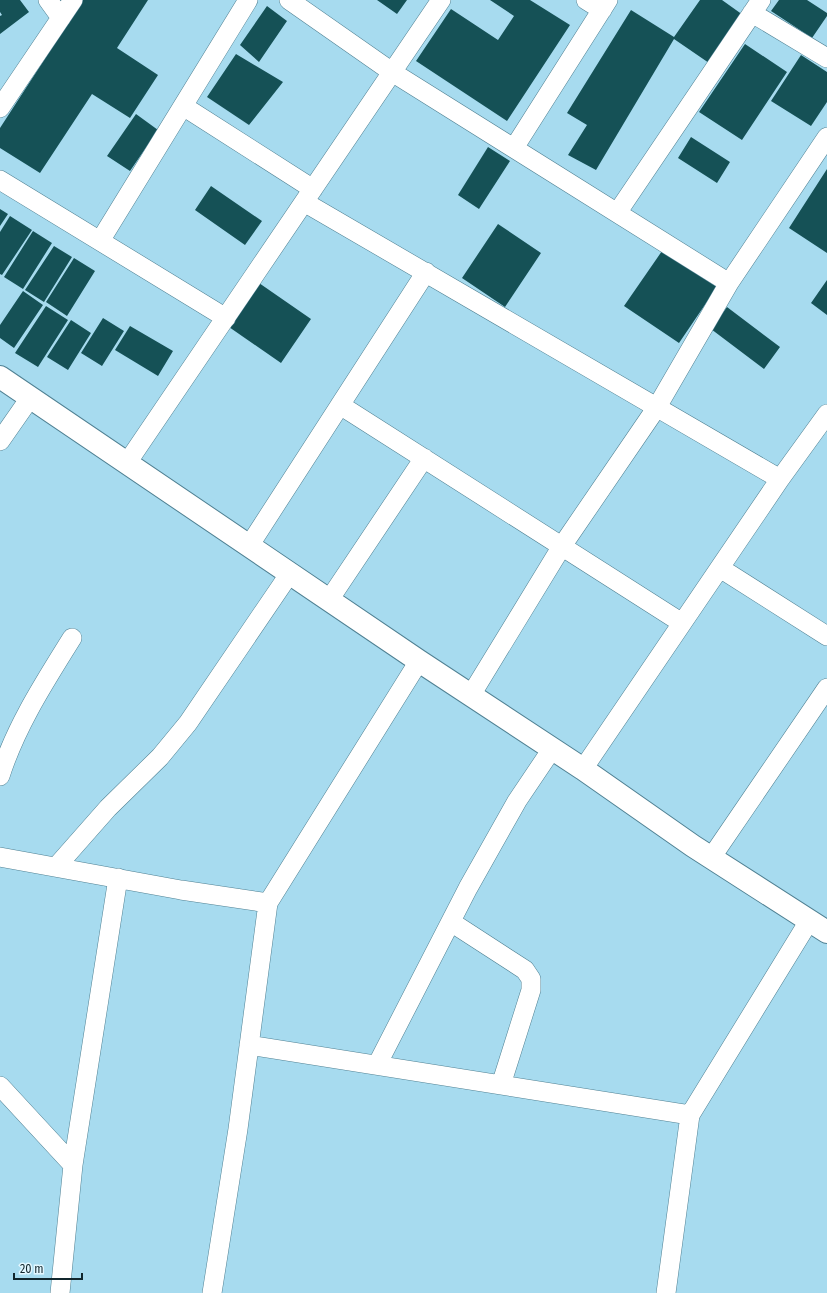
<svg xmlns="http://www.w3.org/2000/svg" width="827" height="1293" viewBox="0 0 827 1293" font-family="'Fira Sans Condensed',sans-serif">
  <rect width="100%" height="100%" fill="#a7dbef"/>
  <path fill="#155156" d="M0,0H20L29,12L0,34V16L2,15L0,12Z
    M83,0H148L117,48L158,75L130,118L92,94L40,173L0,148V128Z
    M377,0H407L397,14Z
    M490,0H530L570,25L507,121L416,61L451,9L498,40L514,16Z
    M700,0H722L743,15L709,63L674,39L596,170L568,155L587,125L567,113L631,10L674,37Z
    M779,0H807L827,13V16L812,38L771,11Z
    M267,6L287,21L259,62L240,45Z
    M745,44L787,72L742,140L699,112Z
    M236,54L283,82L249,125L207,97Z
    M801,55L827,72V102L811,126L771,101Z
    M136,114L158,130L130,171L107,156Z
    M691,137L730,162L717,183L678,158Z
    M488,147L510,161L479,209L458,195Z
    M827,169V253L789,228Z
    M211,186L262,221L245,245L195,210Z
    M0,209L8,214L0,226Z
    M10,216L32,230L2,275L0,274V232Z
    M498,224L541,253L505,307L462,278Z
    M33,231L52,243L23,289L4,277Z
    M54,246L72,257L44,302L25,290Z
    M662,251L717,287L679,343L624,306Z
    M74,258L95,271L67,316L46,302Z
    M827,280V315L811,303Z
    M259,283L311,319L281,363L229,327Z
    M23,291L43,305L14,348L0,338V325Z
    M46,306L68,320L38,367L15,353Z
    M727,307L780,347L764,369L711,329Z
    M103,318L124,331L102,366L81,353Z
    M71,320L91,333L68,370L47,357Z
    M130,326L173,351L158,376L115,350Z"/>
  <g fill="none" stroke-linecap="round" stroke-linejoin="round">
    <g stroke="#508193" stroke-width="20">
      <path id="minor" d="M48,0L61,18
        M289,0L392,72L729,283
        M586,0L602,10
        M752,13L827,58
        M183,106L313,189
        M0,108L73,0
        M514,148L608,0
        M0,180L226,318
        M304,202L780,479
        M617,213L761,0
        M100,241L248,0
        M340,405L682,623
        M0,441L30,398
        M127,463L441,0
        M249,546L426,272
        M720,568L827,636
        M329,600L424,458
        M471,695L562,546L657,407L729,283L827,137
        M583,769L780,479L827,414
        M0,776C16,726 44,683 72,638
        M0,857L181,890L268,903
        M711,858L827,688
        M56,867L108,808L160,757L188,723L290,573
        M451,922L525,970L531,979V990L501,1085
        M249,1045L690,1115
        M377,1065L468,888L517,801L552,749
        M0,1086L73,1165
        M60,1293L73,1165L118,878
        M212,1293L238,1129L268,903L419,661
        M666,1293L690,1115L809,921"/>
    </g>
    <g stroke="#508193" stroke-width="24">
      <path id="tertiary" d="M0,377L419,661L583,769L693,846L827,932"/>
    </g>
    <use href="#minor" stroke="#fff" stroke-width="19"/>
    <use href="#tertiary" stroke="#fff" stroke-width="22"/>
  </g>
  <path d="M14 1273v6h68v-6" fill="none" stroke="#11262d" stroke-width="2"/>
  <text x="20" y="1273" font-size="12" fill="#11262d" stroke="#e2f7ff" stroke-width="3" paint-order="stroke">20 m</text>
</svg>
